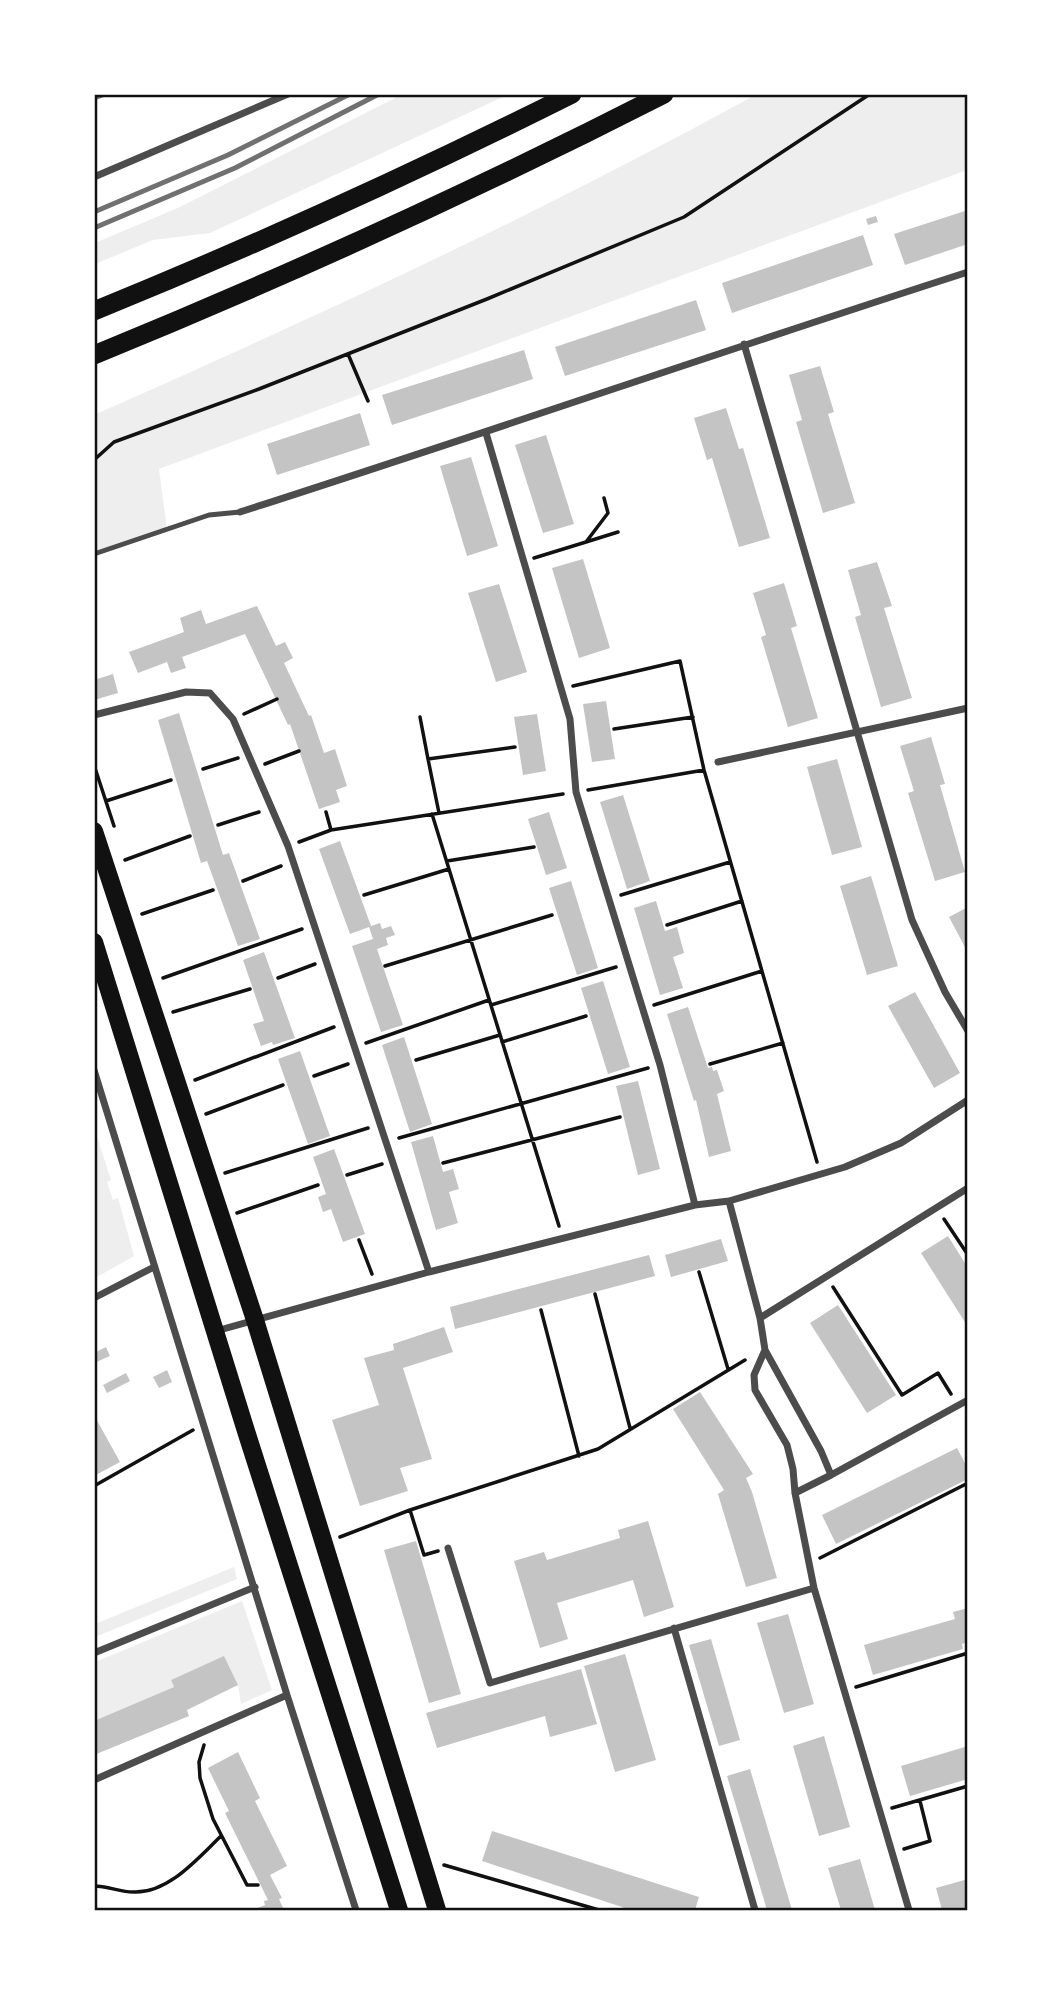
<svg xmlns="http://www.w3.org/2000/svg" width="1062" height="2005" viewBox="0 0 1062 2005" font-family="Poppins,sans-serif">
  <rect width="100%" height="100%" fill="#fff"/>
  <path fill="#eee" d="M401,95H507L210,233L153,240L95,264V243L180,207Z
    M755,95H967V170L159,469L167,529L95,554L94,415C318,316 541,213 755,95Z
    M94,1127L111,1180L107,1182L113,1200L118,1198L134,1256L95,1278Z
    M234,1567L237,1579L95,1637V1624Z
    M242,1601L272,1690L241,1704L238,1685L224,1657L171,1680L174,1687L95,1721V1662Z"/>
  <path fill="#c4c4c4" d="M968,210V244L905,265L894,234Z
    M876,216L878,222L868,225L866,219Z
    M863,235L873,265L732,313L722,283Z
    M696,300L706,330L565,376L555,347Z
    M524,350L533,379L392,425L382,395Z
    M820,366L834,412L828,414L855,503L823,513L796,422L802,420L789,375Z
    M726,408L739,449L743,448L770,538L739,547L712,458L707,460L694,418Z
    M360,413L370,445L277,475L267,444Z
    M546,435L574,524L543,533L515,445Z
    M471,457L498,546L467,556L440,466Z
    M583,559L610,648L579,658L552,568Z
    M877,562L892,606L884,608L912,698L881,707L855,617L861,615L848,570Z
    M784,583L797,626L791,628L818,718L788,727L761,637L766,635L753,593Z
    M499,584L527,672L496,682L468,593Z
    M257,606L276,646L285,642L293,658L284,663L309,716L311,715L324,753L335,749L347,786L336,790L340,802L319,809L290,724L288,725L245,634L182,657L186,668L171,673L167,662L138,673L129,652L184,632L180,618L201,610L206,624Z
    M113,674L118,693L94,700V680Z
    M606,701L615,759L592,762L583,704Z
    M179,713L223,855L229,853L260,939L238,946L207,861L201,863L158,720Z
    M537,714L546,771L523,775L514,717Z
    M931,737L945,784L940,785L965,872L935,881L908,793L914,791L900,746Z
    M837,759L862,847L832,855L807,767Z
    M623,795L650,881L627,889L600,802Z
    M549,812L567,868L546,875L528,819Z
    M340,841L371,926L380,923L382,929L391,926L395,935L386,938L388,945L377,949L403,1025L381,1032L352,946L373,939L369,927L350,934L319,849Z
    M871,876L898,966L867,975L840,886Z
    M571,881L598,968L577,975L549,888Z
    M656,901L665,931L677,927L684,953L673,957L683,988L660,995L634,908Z
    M968,907V953L949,917Z
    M264,952L295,1038L273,1045L272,1042L261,1046L253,1024L264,1021L243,960Z
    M603,981L630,1067L608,1074L581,988Z
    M915,992L960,1073L934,1088L888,1006Z
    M688,1007L708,1068L712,1067L713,1071L717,1070L724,1091L717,1094L731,1151L709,1157L696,1100L694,1101L667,1014Z
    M404,1037L432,1124L410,1132L382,1045Z
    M300,1051L330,1136L308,1144L278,1059Z
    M638,1081L660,1169L638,1175L616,1086Z
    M433,1136L443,1172L453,1169L459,1189L449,1192L458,1223L436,1230L411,1142Z
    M334,1149L365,1234L343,1242L331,1209L323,1212L318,1197L326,1194L313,1157Z
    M948,1236L968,1268V1327L921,1253Z
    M721,1239L728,1261L671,1277L665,1255Z
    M649,1255L655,1276L455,1329L450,1307Z
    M838,1305L896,1395L867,1413L810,1323Z
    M444,1327L453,1352L403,1368L432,1459L400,1468L408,1491L360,1506L332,1420L379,1405L364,1358L394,1350L393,1344Z
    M106,1347L110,1356L94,1363V1353Z
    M167,1370L172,1382L159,1388L153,1377Z
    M126,1373L130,1381L107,1393L103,1385Z
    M700,1392L753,1474L746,1478L752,1492L777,1578L746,1587L718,1494L724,1490L673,1409Z
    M94,1415L120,1462L94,1476Z
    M957,1448L968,1469V1479L836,1544L822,1515Z
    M648,1521L674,1607L644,1617L633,1580L557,1603L568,1639L540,1648L514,1561L544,1552L547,1560L620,1538L618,1530Z
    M416,1541L461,1694L429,1703L384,1550Z
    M968,1608V1642L962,1644L963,1649L873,1675L864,1645L955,1619L953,1612Z
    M788,1614L814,1704L784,1713L757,1623Z
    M711,1639L740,1740L719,1746L689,1645Z
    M625,1654L656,1760L615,1772L584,1666Z
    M224,1656L238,1685L187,1710L189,1716L94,1755V1721L174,1687L171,1680Z
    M581,1669L597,1724L550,1737L545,1716L437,1748L426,1713Z
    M824,1736L850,1827L819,1836L793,1746Z
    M968,1746V1779L910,1796L901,1766Z
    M238,1752L260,1798L255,1801L287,1866L270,1875L282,1898L279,1899L284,1910H253L265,1905L264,1901L268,1900L225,1813L229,1811L208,1768Z
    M750,1769L792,1910H767L727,1776Z
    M492,1831L699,1897L695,1910H631L482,1861Z
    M860,1859L875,1910H841L828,1868Z
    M968,1879V1910H942L936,1888Z"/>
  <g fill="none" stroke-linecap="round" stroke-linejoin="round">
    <path stroke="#111" stroke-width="3.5" d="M348,354L368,401
      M94,460L114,442L259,389L487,299L684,217L870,94
      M586,542L618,532
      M534,558L586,542L608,513L604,498
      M573,686L680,661L704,770L817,1162
      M244,714L277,699
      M420,717L428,759
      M614,729L693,717
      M265,764L299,751
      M94,765L114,826
      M203,769L238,758
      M588,790L704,770
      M106,801L171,780
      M326,812L331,830
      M439,813L428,759L515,747
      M432,814L559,1226
      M218,825L259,812
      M299,842L331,830L563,794
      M125,860L190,836
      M447,861L534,847
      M243,881L281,866
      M364,895L449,869
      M621,895L730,862
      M142,914L213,890
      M667,925L742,901
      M385,966L552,915
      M163,978L302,929
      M278,978L315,964
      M491,1005L616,967
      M654,1005L762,971
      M173,1012L250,989
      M502,1042L586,1016
      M366,1043L489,1000
      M416,1060L500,1035
      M710,1064L783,1043
      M314,1076L348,1064
      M195,1080L334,1027
      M206,1114L283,1085
      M399,1138L648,1068
      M443,1163L620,1117
      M225,1173L368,1128
      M347,1175L382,1164
      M237,1213L318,1185
      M944,1219L968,1255
      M359,1240L372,1274
      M699,1272L728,1369
      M833,1287L902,1395L938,1373L951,1394
      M595,1294L630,1428
      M541,1310L579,1456
      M94,1486L193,1430
      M410,1510L424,1555L438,1551
      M340,1537L410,1510L598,1449L745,1360
      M820,1558L968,1483
      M856,1687L968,1653
      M204,1745L199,1762L200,1778L213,1819L247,1885H258
      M892,1808L968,1786
      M904,1849L930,1841L920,1801
      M444,1865L599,1910
      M94,1886C108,1886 120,1892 133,1892C168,1894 198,1858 221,1836"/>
    <path stroke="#4c4c4c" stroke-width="5" d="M94,554L209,515L240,512"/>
    <path stroke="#4c4c4c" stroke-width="7" d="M94,177L288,94
      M744,344L912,920L945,992L968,1031
      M486,433L570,719L576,792L660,1065L695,1205
      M240,512C484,434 725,350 968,272
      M94,715L186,692L210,693L233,719L288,846L429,1272
      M718,762L968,708
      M94,1070L287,1695L356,1910
      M729,1201L760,1318L765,1350
      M94,1298L154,1267
      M760,1318L968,1188
      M216,1331L429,1272L695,1205L729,1201L845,1167L901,1143L968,1100
      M831,1475L821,1451L765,1350L754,1375L755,1390L787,1445L793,1469L795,1493L814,1588L909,1910
      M795,1493L831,1475L968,1400
      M448,1548L490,1683L814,1588
      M674,1628L755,1910
      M94,1653L255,1587
      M94,1780L287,1695"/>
    <path stroke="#111" stroke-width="18" d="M94,831L255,1320L437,1910
      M94,942L246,1431L399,1910"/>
    <path stroke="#111" stroke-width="19" d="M94,311C256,245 416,172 572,94
      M94,355C287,276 478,189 664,94"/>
    <path stroke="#707070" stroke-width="5" d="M94,98L105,94
      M94,212L228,155L350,94
      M94,228L235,168L379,94"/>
  </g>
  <rect width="1062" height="2005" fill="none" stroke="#ffffff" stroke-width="192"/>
  <rect x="96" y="96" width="870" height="1813" fill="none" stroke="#111" stroke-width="2.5"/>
</svg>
